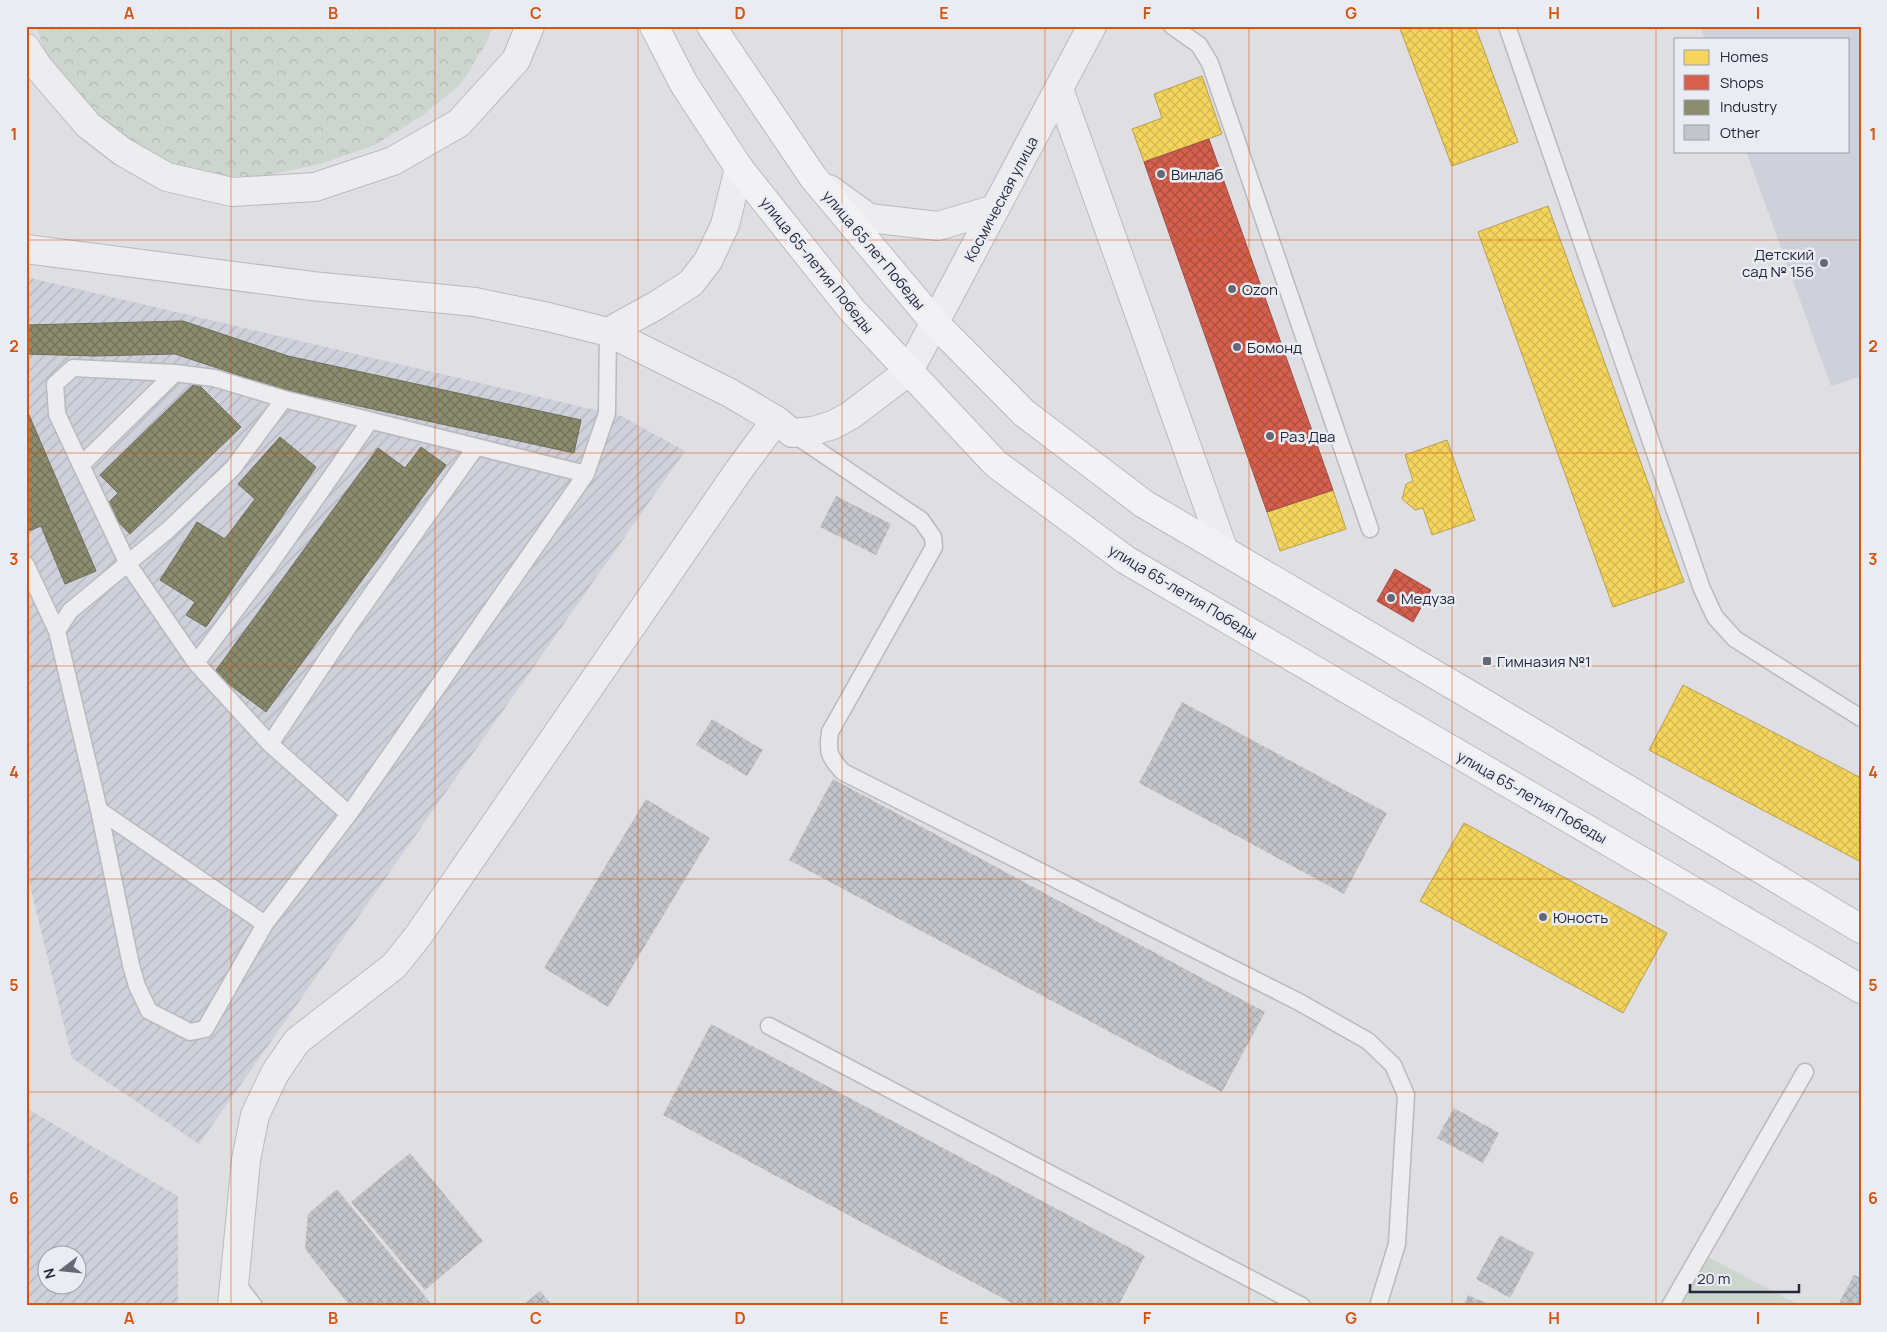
<svg xmlns="http://www.w3.org/2000/svg" width="1887" height="1332" viewBox="0 0 1887 1332" font-family="Manrope,sans-serif">
  <defs>
    <pattern id="industrial-furrows" width="10" height="10" patternUnits="userSpaceOnUse" patternTransform="scale(1.25)"><rect width="10" height="10" fill="#cfd1da"/><path d="M-1 1l2-2M0 10L10 0M9 11l2-2" fill="none" stroke="#b2b3bc"/></pattern>
    <pattern id="forest-crowns" width="20" height="18" patternUnits="userSpaceOnUse" patternTransform="scale(1.25)"><rect width="20" height="18" fill="#ccd6ce"/><path d="M2 6a3 3 0 1 1 6 0M12 15a3 3 0 1 1 6 0" fill="none" stroke="#afb8b2"/></pattern>
    <pattern id="homes-cross-hatch" width="8" height="8" patternUnits="userSpaceOnUse" patternTransform="scale(1.25)"><rect width="8" height="8" fill="#f6d55c"/><path d="M0 0l8 8M0 8l8-8" fill="none" stroke="#d3b751"/></pattern>
    <pattern id="shops-cross-hatch" width="8" height="8" patternUnits="userSpaceOnUse" patternTransform="scale(1.25)"><rect width="8" height="8" fill="#d6604d"/><path d="M0 0l8 8M0 8l8-8" fill="none" stroke="#ad4f41"/></pattern>
    <pattern id="industry-cross-hatch" width="8" height="8" patternUnits="userSpaceOnUse" patternTransform="scale(1.25)"><rect width="8" height="8" fill="#8c8c6e"/><path d="M0 0l8 8M0 8l8-8" fill="none" stroke="#72725c"/></pattern>
    <pattern id="building-cross-hatch" width="8" height="8" patternUnits="userSpaceOnUse" patternTransform="scale(1.25)"><rect width="8" height="8" fill="#c4c5ca"/><path d="M0 0l8 8M0 8l8-8" fill="none" stroke="#a8a9ae"/></pattern>
  </defs>
  <rect width="100%" height="100%" fill="#dedee3"/>
  <path fill="#cfd1da" d="M1700,26H1861V376L1831,386L1746,151H1848V39H1705Z"/>
  <path fill="url(#industrial-furrows)" fill-rule="evenodd" d="M26,277L621,416L685,451L199,1144L72,1058L26,869Z
    M26,1108L178,1196V1306H26ZM48,1254H78V1284H48Z"/>
  <path fill="url(#forest-crowns)" d="M36,26H493L487,42L461,84L423,115L375,145L320,164L264,176H213L167,163L120,135L65,85L43,46Z"/>
  <path fill="#ccd6ce" d="M1702,1254L1801,1306H1676Z"/>
  <path fill="url(#homes-cross-hatch)" stroke="#b7a152" d="M1399,26H1475L1518,142L1452,166Z
    M1202,76L1222,134L1144,162L1132,129L1162,118L1154,94Z
    M1548,206L1684,582L1613,607L1478,232Z
    M1447,440L1475,520L1432,535L1423,508L1415,510L1402,499L1406,484L1413,481L1405,455Z
    M1333,490L1346,529L1280,551L1267,512Z
    M1683,685L1861,778V862L1649,750Z
    M1464,823L1667,933L1623,1013L1420,901Z"/>
  <path fill="url(#shops-cross-hatch)" stroke="#a15048" d="M1209,139L1333,490L1267,512L1144,162Z
    M1395,569L1431,590L1413,622L1377,601Z"/>
  <path fill="url(#industry-cross-hatch)" stroke="#6d6e5f" d="M183,321L288,356L581,420L574,453L281,389L175,354L94,356L26,354V325Z
    M196,382L241,427L130,534L104,507L118,493L100,475Z
    M26,408L96,571L65,584L41,526L26,532Z
    M280,437L316,467L206,627L186,615L195,602L160,580L197,522L225,539L255,499L238,484Z
    M421,447L446,465L266,712L214,673L378,448L405,468Z"/>
  <path fill="url(#building-cross-hatch)" d="M836,496L891,524L876,555L820,527Z
    M1182,702L1387,813L1344,894L1139,783Z
    M712,719L763,750L747,776L696,745Z
    M833,779L1265,1012L1222,1092L789,860Z
    M646,799L710,838L608,1007L544,968Z
    M711,1024L1145,1256L1118,1306H1017L663,1115Z
    M1454,1108L1499,1133L1483,1163L1437,1138Z
    M410,1153L483,1241L425,1290L351,1202Z
    M337,1189L340,1193L433,1306H350L305,1249L308,1214Z
    M1500,1235L1534,1253L1510,1298L1476,1279Z
    M1854,1275L1861,1278V1306H1840L1838,1305Z
    M540,1291L553,1306H522Z
    M1468,1295L1493,1306H1463Z"/>
  <g fill="none" stroke-linecap="round" stroke-linejoin="round">
    <g stroke="#b9babf" stroke-width="19">
      <path id="service" d="M1172,26L1199,45L1210,63L1370,529
        M1507,26L1702,589L1715,617L1735,639L1861,718
        M284,399L233,468L168,530L70,611L57,631L99,810L131,965L137,986L149,1011L190,1032L205,1029L265,924L349,814
        M792,433L921,520L933,537L934,547L830,732C827,752 829,757 843,772L1299,1002L1368,1041L1393,1065L1406,1095L1397,1244L1378,1306
        M81,465L57,414L55,384L73,368L175,373
        M586,474L284,399L214,378L175,373L81,465L128,564L196,663L270,744L349,814L586,474L607,413L608,332
        M26,565L57,631
        M196,663L270,564L370,421
        M270,744L351,623L476,447
        M99,810L265,924
        M769,1026L1302,1306
        M235,1281L254,1306
        M1670,1306L1805,1072"/>
    </g>
    <g stroke="#b9babf" stroke-width="30">
      <path id="minor" d="M1059,89L1224,551
        M26,249L312,286L475,302L548,317L608,332L730,393L776,420L739,470L418,936L394,966L297,1041L275,1073L255,1115L246,1160L232,1306"/>
    </g>
    <g stroke="#b9babf" stroke-width="30">
      <path id="tertiary" d="M26,48L39,68L88,125L123,152L167,177L232,192L315,187L393,161L459,123L516,60L530,26
        M829,189L869,218L938,226L995,209
        M608,332L657,305L691,283L708,261L725,225L739,168
        M776,420L792,433L813,431L833,425L851,415L909,371L1092,26"/>
    </g>
    <g stroke="#babbc1" stroke-width="30">
      <path id="primary" d="M654,26L684,84L739,168L851,309L996,464L1126,560L1861,989
        M711,26L813,177L935,323L1024,413L1144,504L1470,695L1861,929"/>
    </g>
    <use href="#service" stroke="#ededf0" stroke-width="16"/>
    <use href="#minor" stroke="#ededf0" stroke-width="28"/>
    <use href="#tertiary" stroke="#ededf0" stroke-width="28"/>
    <use href="#primary" stroke="#f2f2f4" stroke-width="28"/>
  </g>
  <path fill="none" stroke="#d45411" stroke-width="1" stroke-opacity="0.55" d="M231,26V1306M435,26V1306M638,26V1306M842,26V1306M1045,26V1306M1249,26V1306M1452,26V1306M1656,26V1306M26,240H1861M26,453H1861M26,666H1861M26,879H1861M26,1092H1861"/>
  <g fill="#666876" stroke="#eaecf4" stroke-width="2">
    <circle cx="1161" cy="174" r="5"/>
    <circle cx="1824" cy="263" r="5"/>
    <circle cx="1232" cy="289" r="5"/>
    <circle cx="1237" cy="347" r="5"/>
    <circle cx="1270" cy="436" r="5"/>
    <circle cx="1391" cy="598" r="5"/>
    <rect x="1482" y="656" width="10" height="10" rx="2.5"/>
    <circle cx="1543" cy="917" r="5"/>
  </g>
  <g text-anchor="middle" dominant-baseline="central" stroke-width="5" stroke-linejoin="round" paint-order="stroke">
    <g font-size="15" fill="#25293c" stroke="#eaecf4" text-anchor="start">
      <text x="1171" y="174">Винлаб</text>
      <text x="1814" y="254" text-anchor="end">Детский<tspan x="1814" dy="17">сад № 156</tspan></text>
      <text x="1242" y="289">Ozon</text>
      <text x="1247" y="347">Бомонд</text>
      <text x="1280" y="436">Раз Два</text>
      <text x="1401" y="598">Медуза</text>
      <text x="1497" y="661">Гимназия №1</text>
      <text x="1553" y="917">Юность</text>
    </g>
    <g font-size="15" fill="#25293c" stroke="#eaecf4">
      <text transform="translate(1001 199) rotate(-62)">Космическая улица</text>
      <text transform="translate(874 250) rotate(50)">улица 65 лет Победы</text>
      <text transform="translate(817 265) rotate(51)">улица 65-летия Победы</text>
      <text transform="translate(1183 592) rotate(31)">улица 65-летия Победы</text>
      <text transform="translate(1532 797) rotate(30)">улица 65-летия Победы</text>
    </g>
  </g>
  <rect width="1887" height="1332" fill="none" stroke="#eaecf4" stroke-width="55"/>
  <rect x="1674" y="38" width="175" height="115" fill="#eaecf4" stroke="#9b9eaa"/>
  <rect x="1684" y="50" width="25" height="15" fill="#f6d55c" stroke="#9b9eaa"/>
  <text x="1720" y="62" font-size="15" fill="#25293c">Homes</text>
  <rect x="1684" y="75" width="25" height="15" fill="#d6604d" stroke="#9b9eaa"/>
  <text x="1720" y="88" font-size="15" fill="#25293c">Shops</text>
  <rect x="1684" y="100" width="25" height="15" fill="#8c8c6e" stroke="#9b9eaa"/>
  <text x="1720" y="112" font-size="15" fill="#25293c">Industry</text>
  <rect x="1684" y="125" width="25" height="15" fill="#c4c5ca" stroke="#9b9eaa"/>
  <text x="1720" y="138" font-size="15" fill="#25293c">Other</text>
  <g transform="translate(62 1270) rotate(254)"><circle r="24" fill="#eaecf4" stroke="#9b9eaa"/>
  <path d="M0-4L9 19L0 12L-9 19Z" fill="#666876"/>
  <text y="-8" font-size="14" font-weight="bold" text-anchor="middle" fill="#25293c">N</text>
  </g>
  <path d="M1690 1284v8h109v-8" fill="none" stroke="#25293c" stroke-width="2.5"/>
  <text x="1697" y="1284" font-size="15" fill="#25293c" stroke="#eaecf4" stroke-width="4" paint-order="stroke">20 m</text>
  <rect x="28" y="28" width="1832" height="1276" fill="none" stroke="#d45411" stroke-width="2"/>
  <g font-size="16" text-anchor="middle" font-weight="bold" fill="#d45411">
    <text x="129" y="19">A</text>
    <text x="333" y="19">B</text>
    <text x="536" y="19">C</text>
    <text x="740" y="19">D</text>
    <text x="944" y="19">E</text>
    <text x="1147" y="19">F</text>
    <text x="1351" y="19">G</text>
    <text x="1554" y="19">H</text>
    <text x="1758" y="19">I</text>
    <text x="14" y="140">1</text>
    <text x="1873" y="140">1</text>
    <text x="14" y="352">2</text>
    <text x="1873" y="352">2</text>
    <text x="14" y="565">3</text>
    <text x="1873" y="565">3</text>
    <text x="14" y="778">4</text>
    <text x="1873" y="778">4</text>
    <text x="14" y="991">5</text>
    <text x="1873" y="991">5</text>
    <text x="14" y="1204">6</text>
    <text x="1873" y="1204">6</text>
    <text x="129" y="1324">A</text>
    <text x="333" y="1324">B</text>
    <text x="536" y="1324">C</text>
    <text x="740" y="1324">D</text>
    <text x="944" y="1324">E</text>
    <text x="1147" y="1324">F</text>
    <text x="1351" y="1324">G</text>
    <text x="1554" y="1324">H</text>
    <text x="1758" y="1324">I</text>
  </g>
</svg>
